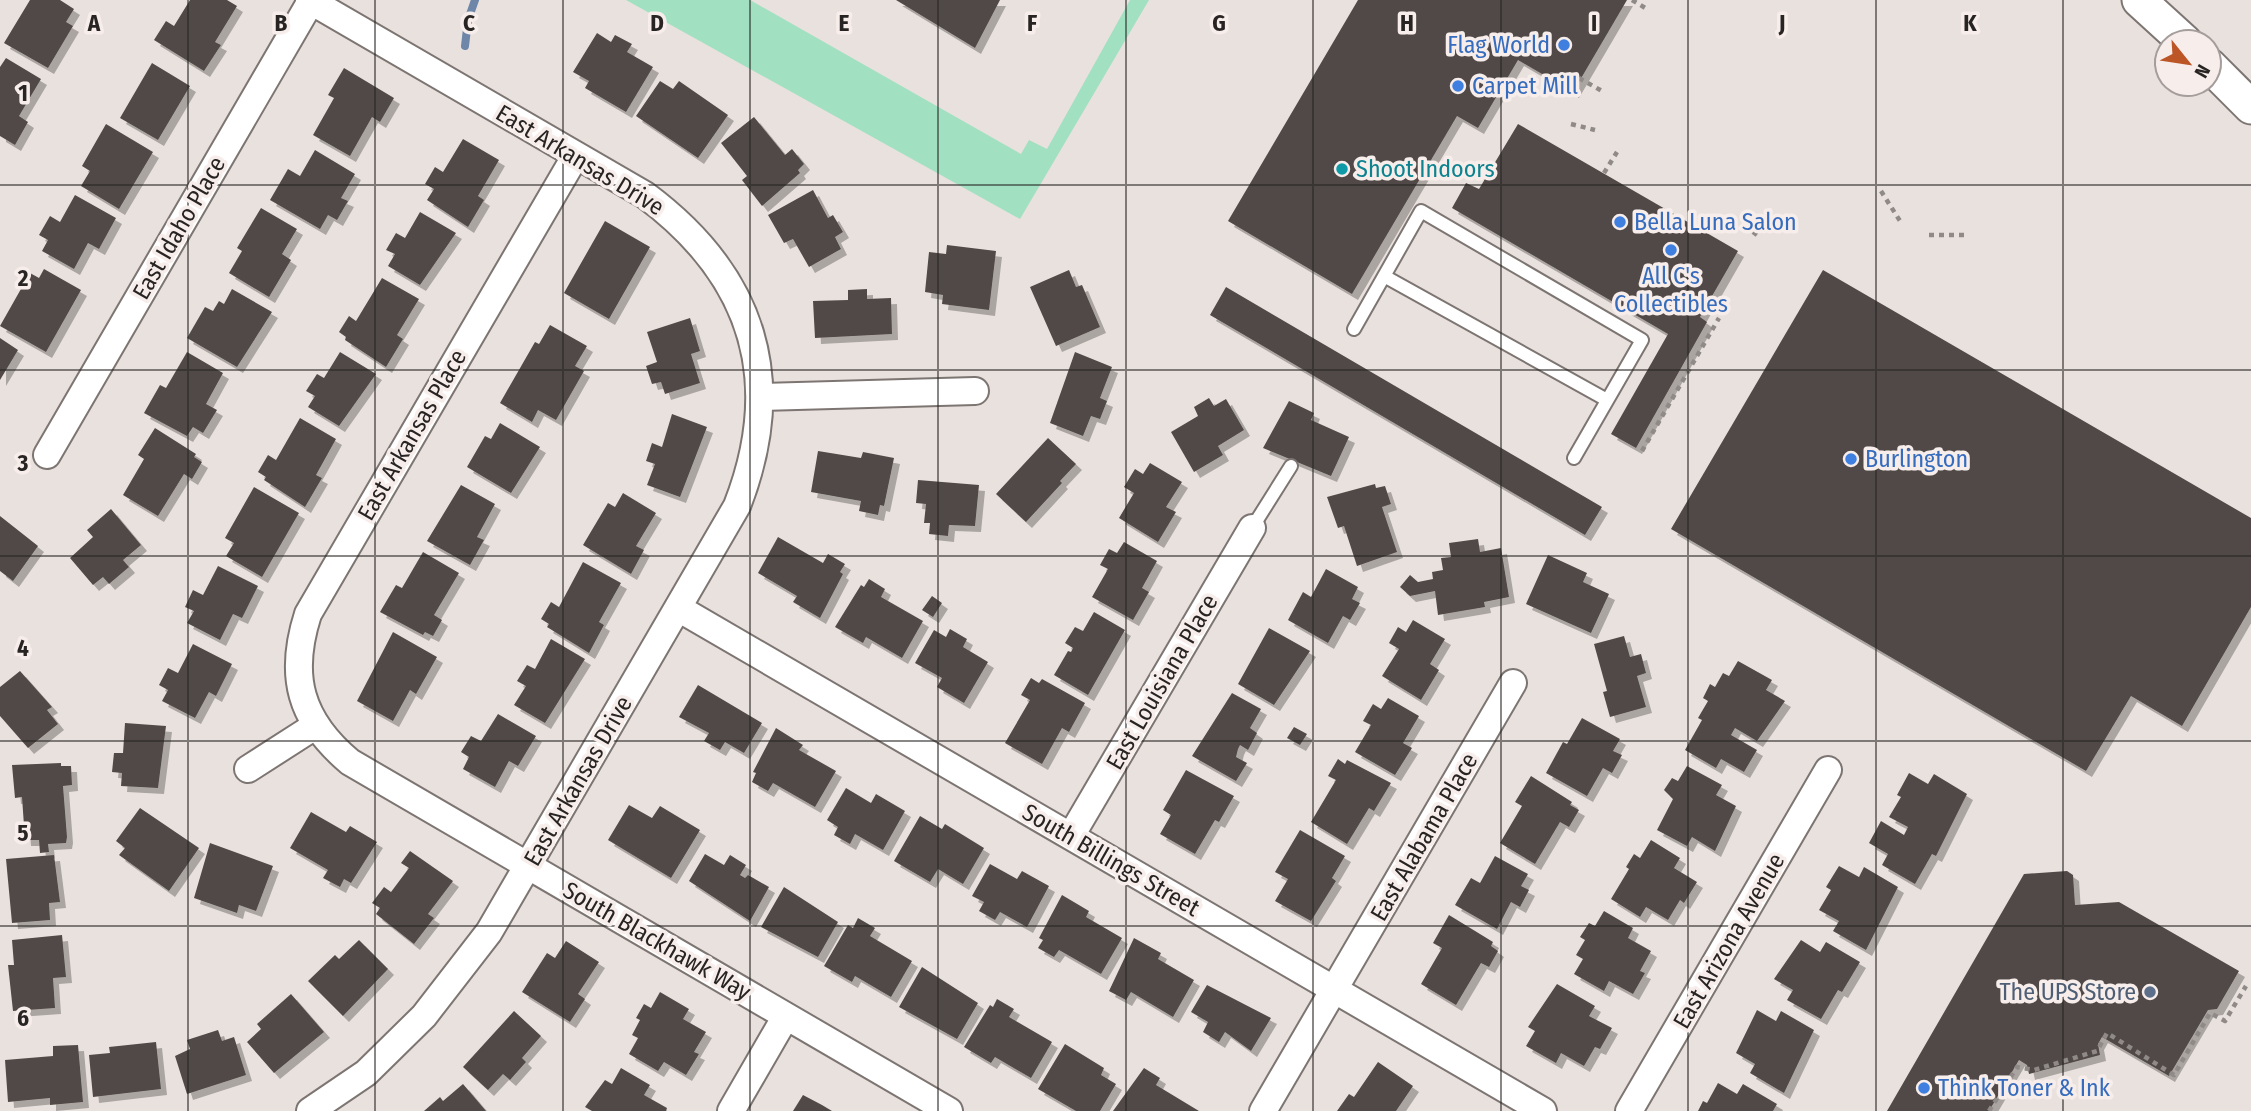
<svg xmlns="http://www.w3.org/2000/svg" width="2251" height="1111" viewBox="0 0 2251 1111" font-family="'Fira Sans Condensed',sans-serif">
  <defs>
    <filter id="shadow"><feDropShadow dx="6" dy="6" stdDeviation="0" flood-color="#0004"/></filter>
  </defs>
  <rect width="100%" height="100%" fill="#e9e1dd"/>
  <path fill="#a1e0c1" d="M626,0H750L1021,154L1029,140L1047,149L1130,0H1149L1020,219Z"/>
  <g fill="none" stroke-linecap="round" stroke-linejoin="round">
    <path stroke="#6e87a8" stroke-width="8" d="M465,46L468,20L475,0"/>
  </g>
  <path fill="#514a47" filter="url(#shadow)" d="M30,0H60L74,9L66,22L73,26L48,68L4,43Z
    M190,0H227L237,6L215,42L221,45L204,71L154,40L166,21L174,26Z
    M896,0H1000L975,48Z
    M1358,0H1627L1573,92L1518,60L1478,128L1457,116L1352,294L1228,221Z
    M597,33L611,42L615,35L632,44L627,52L653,67L626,112L585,88L589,81L573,72Z
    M6,58L41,79L19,116L28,122L15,145L0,136V67Z
    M152,63L190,86L158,140L120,118Z
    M344,68L394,98L380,122L372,117L350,156L313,135L334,98L328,95Z
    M660,81L673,89L679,81L728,115L698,158L636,116Z
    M754,117L785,155L792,149L804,164L798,170L800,173L762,206L742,180L747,176L721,143Z
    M106,124L153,152L119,209L81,186L90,171L82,166Z
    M1518,124L1738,251L1700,317L1707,322L1636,448L1611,434L1668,334L1452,208L1466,183L1479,189Z
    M463,139L499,160L478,196L484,200L468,227L427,200L434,189L425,184L435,167L443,172Z
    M315,150L355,174L341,198L348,201L337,220L328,215L320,229L270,200L288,169L300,176Z
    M813,190L828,218L833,215L843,232L835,237L841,249L809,267L793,239L784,243L768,215Z
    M75,195L116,218L99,249L88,243L74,269L42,251L48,240L39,235L50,216L60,222Z
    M261,208L297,229L282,254L291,260L269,297L229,273L242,251L237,248Z
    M420,212L456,233L420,285L388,266L395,254L386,250L396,233L405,238Z
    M605,221L650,247L609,319L564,293Z
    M947,245L996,251L989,310L942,304L943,295L925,292L929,252L946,254Z
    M44,269L81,290L46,352L0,326L30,273L39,278Z
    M1069,270L1076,287L1082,285L1100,327L1056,346L1030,287Z
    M1823,270L2251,518V607L2182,726L2131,696L2086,771L1671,529Z
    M382,278L419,299L397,335L403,339L386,367L345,340L346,337L339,332L349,316L356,321Z
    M1226,287L1602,507L1585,535L1210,315Z
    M232,289L272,312L237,367L187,338L205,307L213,311L219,301L224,304Z
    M867,289V299L891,298L892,334L815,338L813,301L848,300V290Z
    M690,318L700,351L691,354L700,383L665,394L661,382L652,384L646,366L657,362L647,332Z
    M550,325L587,346L575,366L584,371L556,420L538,410L532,422L500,403L535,342L539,344Z
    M0,338L18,350L0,380Z
    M187,352L223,373L206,404L217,410L203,433L193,427L187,436L144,413L160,385L166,388Z
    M340,352L376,374L339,426L308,407L315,396L306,391L317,374L324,378Z
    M1075,352L1112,367L1100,398L1107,401L1100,419L1091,416L1083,436L1050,423Z
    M1209,398L1214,406L1226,399L1244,430L1218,446L1223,455L1194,472L1171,432L1198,416L1194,407Z
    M1289,401L1314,413L1311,420L1349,437L1331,476L1263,448Z
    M672,414L707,427L680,497L647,485L655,464L646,461L652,443L662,447Z
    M300,418L336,439L316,475L322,478L305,507L264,480L266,477L258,472L268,455L276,460Z
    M500,423L540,447L511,493L467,467L485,436L491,439Z
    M155,428L196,454L194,457L202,462L192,479L184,474L158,516L123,495L144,459L138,455Z
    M1048,438L1076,464L1060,481L1062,483L1026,522L996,494Z
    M818,451L861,458L863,452L894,458L884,506L880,505L878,515L859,511L861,501L811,492Z
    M1150,463L1182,482L1166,507L1176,512L1158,542L1119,518L1134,493L1124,487L1135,469L1143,474Z
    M918,480L979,485L975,526L949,525L948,536L929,534L930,523H924L926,504L916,503Z
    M1375,484L1376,488L1385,486L1391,504L1382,507L1397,552L1357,566L1344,526L1338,528L1327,497Z
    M461,485L495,504L477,537L484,540L470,565L427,541Z
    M254,487L299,513L262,577L226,556L234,543L225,538Z
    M623,493L656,513L636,546L644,550L631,574L583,545L608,503L615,507Z
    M111,509L141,545L123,560L129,567L109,584L103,577L93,585L70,558L93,537L87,530Z
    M0,516L38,546L13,581L0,571Z
    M778,537L823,563L828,554L845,564L840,572L843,574L820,618L793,602L797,596L758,573Z
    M1478,539L1480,552L1501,548L1509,597L1484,602L1485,607L1438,615L1435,591L1410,596L1400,587L1410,575L1418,582L1433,579L1432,572L1443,570L1441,558L1451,557L1449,543Z
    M1124,542L1157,561L1142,588L1149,592L1133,620L1092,597L1108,569L1100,565L1109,549L1117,553Z
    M423,552L459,573L434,615L442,620L433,636L425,632L423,635L380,612L396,585L402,588Z
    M1548,555L1587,573L1583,582L1609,594L1591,633L1526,604Z
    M583,562L621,583L599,622L604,625L589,653L547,627L549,624L541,619L551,602L559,607Z
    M218,566L258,586L242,618L233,614L220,640L187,623L194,611L185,607L193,590L203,595Z
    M1326,569L1358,587L1352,599L1360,603L1350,620L1343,616L1328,643L1288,620L1303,592L1311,597Z
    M869,579L885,589L881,597L923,621L902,658L866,637L863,643L835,627L861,585L864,587Z
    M932,596L942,603L933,617L922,610Z
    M1094,612L1125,630L1088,695L1054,675L1068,651L1071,652L1073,648L1065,643L1075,627L1083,631Z
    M1413,620L1445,639L1430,664L1439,670L1421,700L1382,676L1399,649L1389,643L1398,627L1406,632Z
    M1269,628L1310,651L1274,705L1238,684Z
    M950,629L967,639L963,647L988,662L964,703L937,687L942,678L915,663L934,630L946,637Z
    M393,632L437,657L416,694L410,690L393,721L357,701Z
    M1624,636L1630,657L1641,654L1646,673L1637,676L1646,707L1610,717L1603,692L1607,691L1594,644Z
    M551,639L585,659L545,723L514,705L526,686L517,681L527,665L535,669Z
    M193,644L232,664L216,696L209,692L195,718L162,701L168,690L159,685L168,668L178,673Z
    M1738,661L1772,680L1766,690L1785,701L1757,741L1735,728L1731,735L1757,750L1744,772L1721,759L1716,768L1685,750L1702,720L1698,718L1708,701L1703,698L1710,684L1715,687L1723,673L1729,676Z
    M20,671L52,707L47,710L58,724L28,748L0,716V687Z
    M1031,678L1039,683L1042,679L1085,703L1069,732L1062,728L1042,764L1005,743L1030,700L1021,695Z
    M698,685L762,723L744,753L725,742L720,750L704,741L709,733L679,717Z
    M1232,693L1261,709L1250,728L1257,733L1248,750L1240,745L1238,749L1236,757L1247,763L1236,781L1192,756Z
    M1388,698L1419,716L1403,743L1412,748L1395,775L1355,752L1371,725L1363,721L1373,704L1381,709Z
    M498,714L536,736L518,766L509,761L495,787L463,769L469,757L461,752L471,736L481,741Z
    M1582,718L1620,739L1613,751L1622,755L1612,773L1603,768L1587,796L1546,773L1563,742L1567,744Z
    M125,723L166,726L158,788L121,786L122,773L112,772L114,753H123Z
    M1294,727L1307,734L1300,745L1287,738Z
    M776,728L803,745L799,750L836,771L815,807L773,783L768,791L752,782L756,773L753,772Z
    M1338,759L1345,764L1347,760L1391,783L1374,811L1369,808L1347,844L1311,822L1336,780L1328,776Z
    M61,763V766H71L72,785L63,786L67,837L66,843L48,844L49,852L40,853L39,840H25L22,797L15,798L12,765Z
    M1687,766L1722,785L1716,795L1736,806L1715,851L1692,837L1687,846L1657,830L1673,799L1664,790L1672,778L1678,781Z
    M1186,770L1234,796L1219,822L1215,820L1195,854L1160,834L1171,815L1163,810Z
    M1909,773L1928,784L1934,774L1967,794L1936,856L1932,854L1915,884L1882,865L1888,854L1869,843L1881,821L1904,835L1908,827L1889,817L1901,797L1897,795Z
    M1531,776L1572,802L1570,805L1579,810L1569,827L1560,822L1535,864L1500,843L1522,806L1515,802Z
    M846,788L871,803L876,794L905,811L883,850L855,834L850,844L834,835L838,827L827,820Z
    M629,805L652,818L660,806L700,830L671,878L608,840Z
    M140,808L199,848L169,891L119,855L125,848L116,841Z
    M311,812L346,832L350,826L377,842L351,883L344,879L340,887L323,878L328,870L290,848Z
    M920,816L942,829L945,824L984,848L963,884L938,869L930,882L894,861Z
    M1300,830L1345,856L1332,878L1336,881L1311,921L1275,901L1288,879L1275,872Z
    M1651,840L1680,858L1674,868L1697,882L1684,903L1680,900L1668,920L1646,907L1640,917L1611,899L1629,869L1626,867L1634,854L1640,858Z
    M210,843L273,866L256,911L239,905L237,913L194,898Z
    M410,851L453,881L428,914L434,918L414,944L376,914L380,908L372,903L384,887L391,892L409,868L401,863Z
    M705,854L724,865L730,855L746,865L740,875L745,878L748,875L769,887L750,921L689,881Z
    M54,855L60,902L49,903L50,920L12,923L6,859Z
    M1495,856L1528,874L1521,886L1529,890L1520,907L1511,902L1497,929L1455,905L1471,878L1480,883Z
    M990,864L1017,879L1022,871L1049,886L1027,927L1000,912L995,920L979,911L984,902L972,896Z
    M1839,866L1859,877L1864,867L1898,887L1866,950L1833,931L1839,921L1819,910L1831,890L1826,887Z
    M2067,871L2073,875L2075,905L2119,902L2239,971L2217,1009L2208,1010L2169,1076L2102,1037L2098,1044L2100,1055L2029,1074L2027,1065L2019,1060L1989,1111H1887L2024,874Z
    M784,887L838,922L818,957L761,927Z
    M1062,895L1089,911L1086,917L1122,938L1101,974L1059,950L1054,957L1038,948L1043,940L1039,938Z
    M1604,911L1633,928L1628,938L1651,951L1640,971L1645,973L1633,994L1609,981L1604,991L1574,974L1583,959L1576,955L1585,940L1580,937L1589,923L1595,926Z
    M1449,915L1493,942L1491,946L1498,951L1489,967L1481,963L1456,1005L1421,984L1442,948L1433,943Z
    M858,918L875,928L870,936L912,961L891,997L855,976L852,982L824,966L848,925L853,928Z
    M62,935L66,977L53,978L55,1008L13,1011L8,965H14L12,940Z
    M1134,938L1161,953L1158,959L1194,980L1173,1017L1131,992L1126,1000L1109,991Z
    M359,940L388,969L343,1016L308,981L335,955L339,959Z
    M1801,940L1820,952L1826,942L1860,962L1842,992L1838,990L1821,1019L1787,1000L1793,990L1774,979Z
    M566,941L599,962L578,994L585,999L570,1022L522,992L547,953L555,958Z
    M922,967L978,1003L957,1039L899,1007Z
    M1557,984L1595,1006L1589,1016L1612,1028L1600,1049L1595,1047L1584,1066L1561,1053L1556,1063L1526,1046L1535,1031L1528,1027Z
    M1207,985L1271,1018L1251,1051L1225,1032L1219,1042L1203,1032L1208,1022L1191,1012Z
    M660,992L689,1009L683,1019L706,1032L694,1052L699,1054L686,1075L664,1062L658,1071L629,1054L638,1038L632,1035L640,1020L636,1018L644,1004L651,1008Z
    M291,994L324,1032L274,1073L247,1042L261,1029L257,1024Z
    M997,999L1014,1009L1009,1017L1052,1042L1031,1078L995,1057L991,1063L964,1047L990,1005L993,1007Z
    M1757,1010L1776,1021L1781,1011L1814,1030L1784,1093L1750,1073L1755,1064L1736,1053Z
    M514,1011L541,1036L522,1058L526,1062L510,1080L503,1074L488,1090L463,1067Z
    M218,1030L222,1041L234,1037L246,1075L187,1094L175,1056L190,1049L187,1040Z
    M156,1042L161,1089L93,1097L89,1055L110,1053L109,1047Z
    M1065,1044L1104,1068L1101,1075L1116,1084L1100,1111H1076L1038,1089Z
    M78,1045L83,1102L50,1105V1098L8,1102L5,1060L53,1056V1046Z
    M1378,1062L1413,1086L1396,1111H1337L1349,1094L1354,1097Z
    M621,1068L650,1085L644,1095L667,1108L666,1111H592L585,1107L605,1080L612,1084Z
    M1144,1068L1160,1078L1156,1085L1199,1111H1113Z
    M1718,1083L1737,1094L1743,1084L1777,1104L1773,1111H1698L1703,1101L1707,1103Z
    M463,1084L486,1111H424L440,1097L443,1101Z
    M803,1095L822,1105L832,1111H793Z"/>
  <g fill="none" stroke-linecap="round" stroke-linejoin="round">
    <g stroke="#7d7572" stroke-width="16">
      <path id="service" d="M1384,276L1607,400
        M1354,329L1421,211L1642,340L1574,458
        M1252,528L1291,466"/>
    </g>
    <g stroke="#7d7572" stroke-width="30">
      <path id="minor" d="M309,0L645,195C754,276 786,380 737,506L489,932L424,1016L366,1073L310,1111
        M576,155L308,614C288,676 300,720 350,762L949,1111
        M761,397L975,391
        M47,455L311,1
        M678,608L1543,1111
        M248,769L315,726
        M1071,836L1252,528
        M731,1111L786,1016
        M1263,1111L1513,683
        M1629,1111L1828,770"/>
    </g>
    <g stroke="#7d7572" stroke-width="37">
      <path id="tertiary" d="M2139,0L2185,42
        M2209,65L2251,107"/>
    </g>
    <path stroke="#8f8a87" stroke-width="4.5" stroke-dasharray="5 5" stroke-linecap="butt" d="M1632,0L1647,9
      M1579,78L1602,91
      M1571,124L1595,130
      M1604,173L1617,152
      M1881,191L1900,221
      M1753,232L1757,235
      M1929,235H1966
      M1706,311L1709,312
      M1642,451L1719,318
      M1989,1111L2017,1067L2034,1070L2097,1051L2107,1033L2174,1075L2210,1013L2225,1021L2246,986"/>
    <use href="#service" stroke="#fff" stroke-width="12"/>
    <use href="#minor" stroke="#fff" stroke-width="26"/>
    <use href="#tertiary" stroke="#fff" stroke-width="33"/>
  </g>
  <path fill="none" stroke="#272423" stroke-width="2" stroke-opacity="0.55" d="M188,0V1111M375,0V1111M563,0V1111M750,0V1111M938,0V1111M1126,0V1111M1313,0V1111M1501,0V1111M1688,0V1111M1876,0V1111M2063,0V1111M0,185H2251M0,370H2251M0,556H2251M0,741H2251M0,926H2251"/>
  <g fill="#3f7fe0" stroke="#f7eeeb" stroke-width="2.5">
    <circle cx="1564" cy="45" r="7"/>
    <circle cx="1458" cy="86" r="7"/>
    <circle cx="1620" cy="222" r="7"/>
    <circle cx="1671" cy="250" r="7"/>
    <circle cx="1851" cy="459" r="7"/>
    <circle cx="1924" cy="1088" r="7"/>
  </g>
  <circle fill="#0f9aa8" stroke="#f7eeeb" stroke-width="2.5" cx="1342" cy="169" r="7"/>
  <circle fill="#5c6f8a" stroke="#f7eeeb" stroke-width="2.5" cx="2150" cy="992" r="7"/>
  <g text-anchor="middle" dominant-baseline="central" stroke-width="7" stroke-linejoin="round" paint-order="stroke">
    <g font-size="24" fill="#366cbe" stroke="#f7eeeb" text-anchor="start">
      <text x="1550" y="45" text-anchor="end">Flag World</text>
      <text x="1472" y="86">Carpet Mill</text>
      <text x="1634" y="222">Bella Luna Salon</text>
      <text x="1671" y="276" text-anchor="middle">All C's<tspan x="1671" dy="28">Collectibles</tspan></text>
      <text x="1865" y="459">Burlington</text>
      <text x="1938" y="1088">Think Toner &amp; Ink</text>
    </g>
    <g font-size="24" fill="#272423" stroke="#f7eeeb">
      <text transform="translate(580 160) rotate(31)">East Arkansas Drive</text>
      <text transform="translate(179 228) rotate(-60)">East Idaho Place</text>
      <text transform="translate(412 435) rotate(-60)">East Arkansas Place</text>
      <text transform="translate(1162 682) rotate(-60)">East Louisiana Place</text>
      <text transform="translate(578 781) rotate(-60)">East Arkansas Drive</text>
      <text transform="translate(1424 837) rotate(-60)">East Alabama Place</text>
      <text transform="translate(1111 860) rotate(30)">South Billings Street</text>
      <text transform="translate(657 941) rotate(30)">South Blackhawk Way</text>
      <text transform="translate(1729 941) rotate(-60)">East Arizona Avenue</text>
    </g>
    <g font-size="24" fill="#0d838f" stroke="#f7eeeb" text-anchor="start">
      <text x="1356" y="169">Shoot Indoors</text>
    </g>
    <g font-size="24" fill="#4e5e75" stroke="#f7eeeb" text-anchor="end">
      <text x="2136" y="992">The UPS Store</text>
    </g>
  </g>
  <g font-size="23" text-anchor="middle" font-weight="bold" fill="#272423" stroke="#f7eeeb" stroke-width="7" stroke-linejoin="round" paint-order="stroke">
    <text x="94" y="31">A</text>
    <text x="281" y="31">B</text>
    <text x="469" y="31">C</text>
    <text x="657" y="31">D</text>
    <text x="844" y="31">E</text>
    <text x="1032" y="31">F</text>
    <text x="1219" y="31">G</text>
    <text x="1407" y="31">H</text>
    <text x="1594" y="31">I</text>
    <text x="1782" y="31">J</text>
    <text x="1970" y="31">K</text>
    <text x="23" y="101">1</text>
    <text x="23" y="286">2</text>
    <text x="23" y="471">3</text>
    <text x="23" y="656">4</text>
    <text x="23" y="841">5</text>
    <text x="23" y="1026">6</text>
  </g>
  <g transform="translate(2188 63) rotate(120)"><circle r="33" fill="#f7eeeb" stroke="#a49d9b" stroke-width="2"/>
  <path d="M0-5L12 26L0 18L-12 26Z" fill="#bc5627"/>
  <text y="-10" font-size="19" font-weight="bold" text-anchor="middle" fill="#272423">N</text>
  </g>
</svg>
